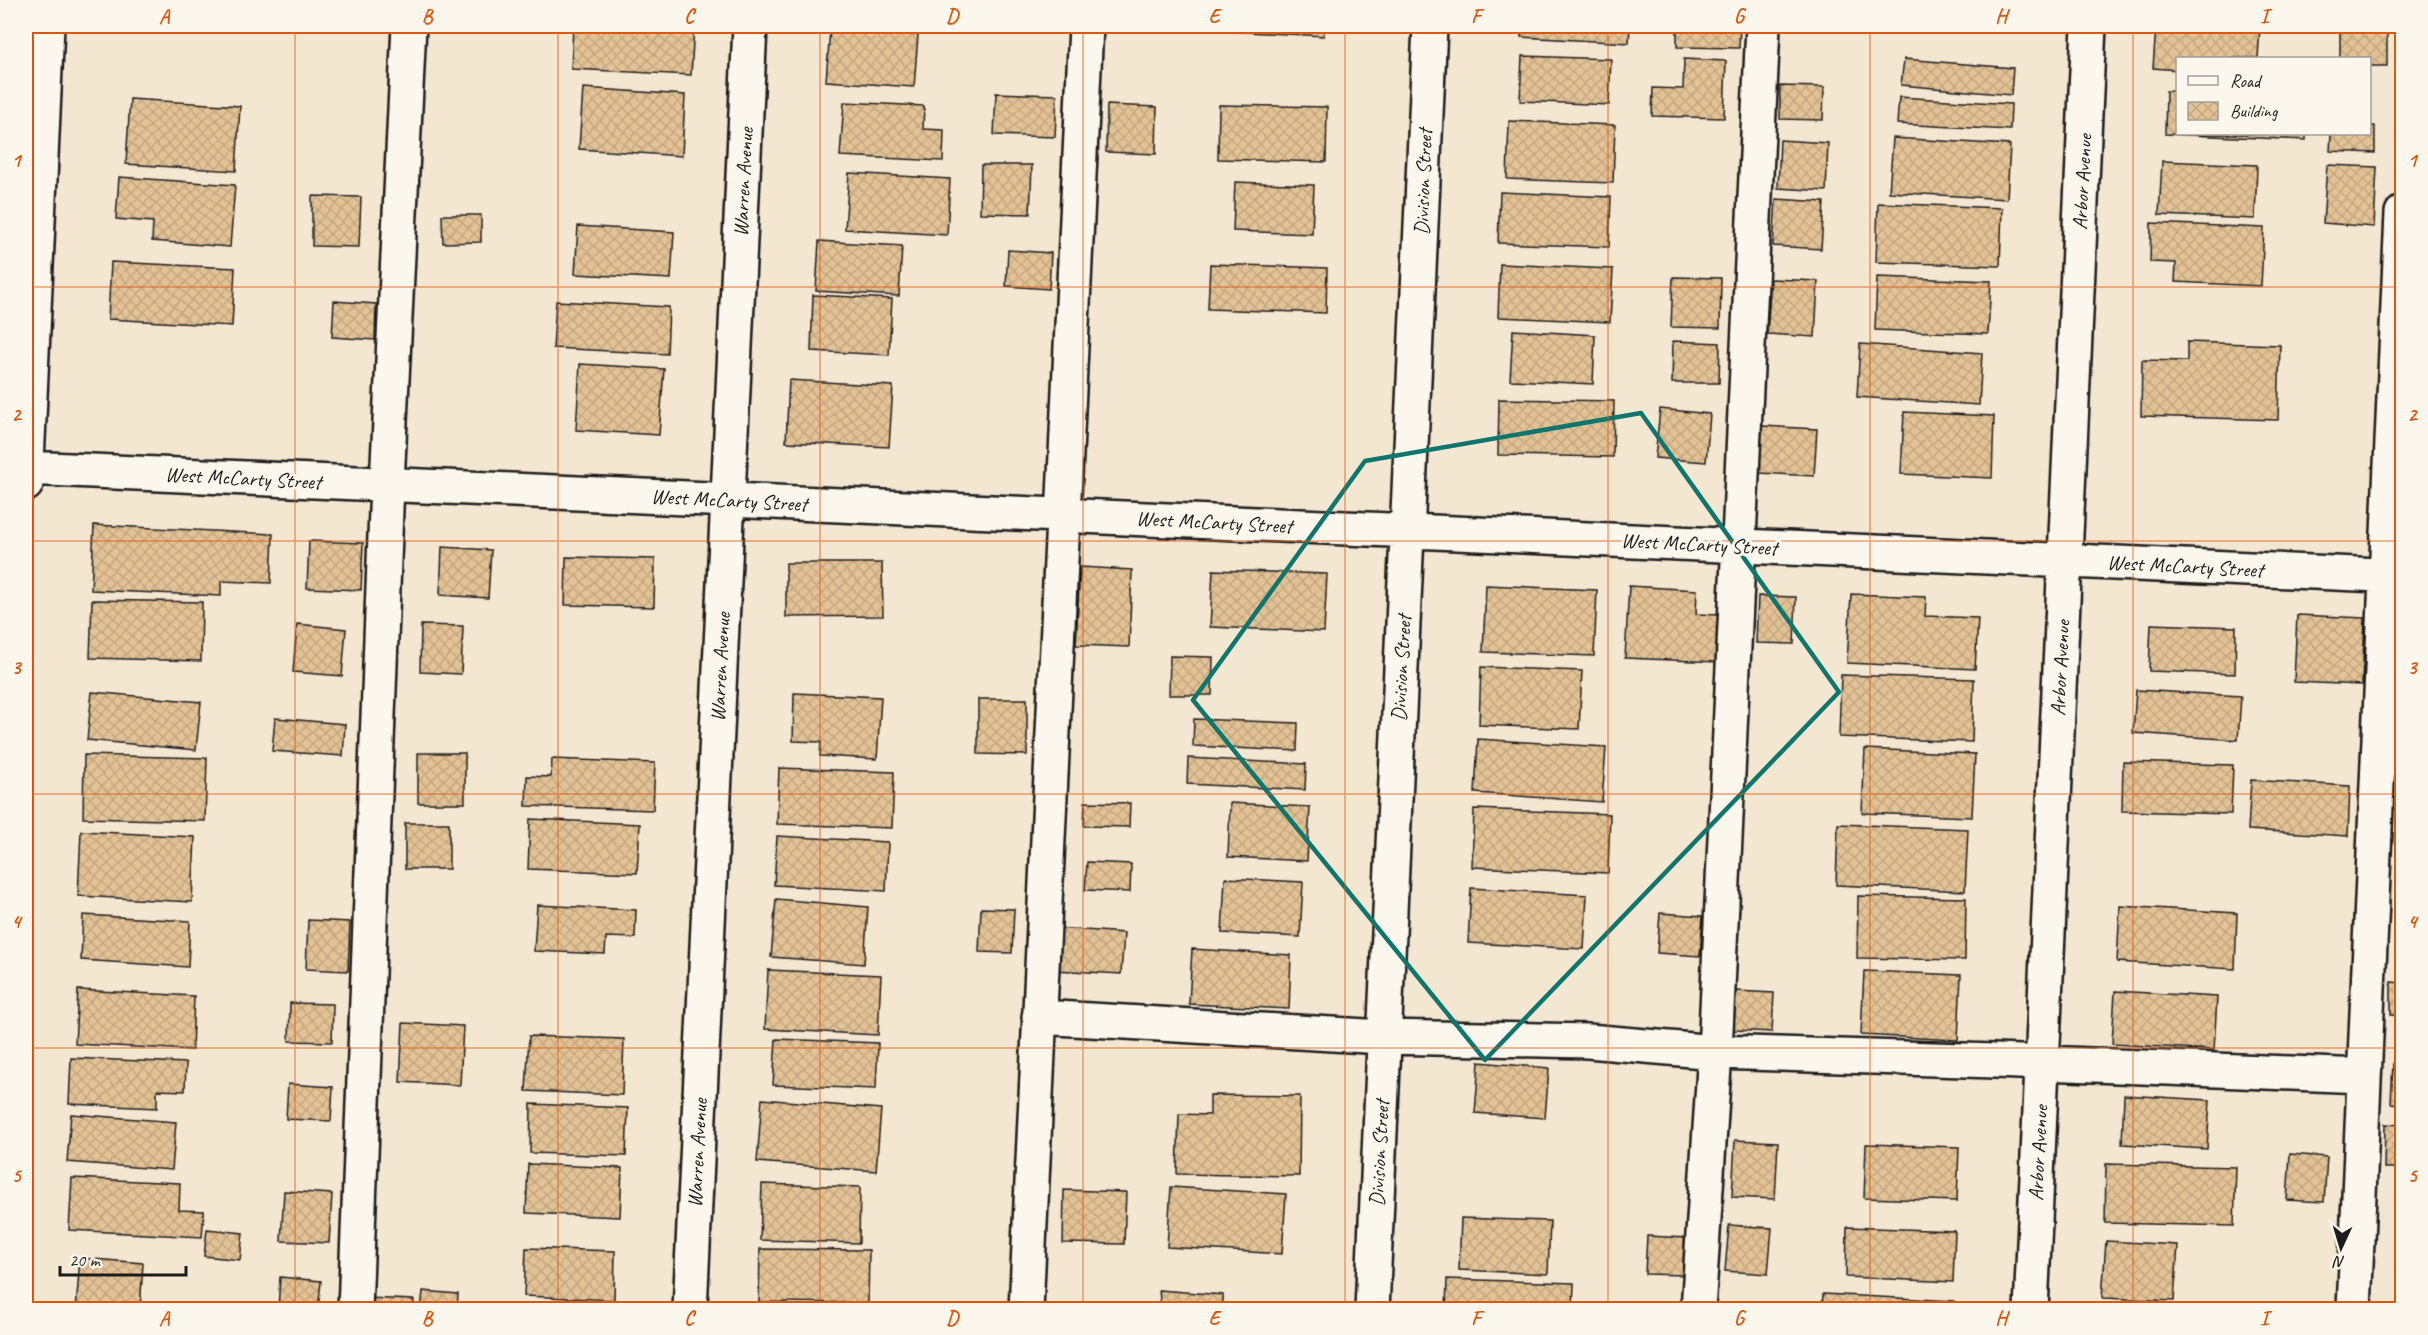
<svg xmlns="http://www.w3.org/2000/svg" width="2428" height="1335" viewBox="0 0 2428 1335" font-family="Caveat,sans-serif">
  <defs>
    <pattern id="building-cross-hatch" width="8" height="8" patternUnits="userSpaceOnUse" patternTransform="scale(1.5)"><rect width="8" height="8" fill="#e3c295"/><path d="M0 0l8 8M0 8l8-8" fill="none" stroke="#c2a680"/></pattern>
  </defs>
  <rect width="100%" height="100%" fill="#f4e7d2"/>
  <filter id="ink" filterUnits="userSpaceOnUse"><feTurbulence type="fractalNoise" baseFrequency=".0167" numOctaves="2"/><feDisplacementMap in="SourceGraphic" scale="12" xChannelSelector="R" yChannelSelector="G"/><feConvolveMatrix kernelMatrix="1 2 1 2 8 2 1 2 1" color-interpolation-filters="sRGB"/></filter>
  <g filter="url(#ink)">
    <path fill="url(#building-cross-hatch)" stroke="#1c1c1c" stroke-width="1.5" d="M573,26H694L691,75L571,69Z
      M1228,26H1324V36L1228,31Z
      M1522,26H1630L1629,43L1521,37Z
      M1677,26H1740L1739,48L1677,47Z
      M2156,26H2260L2258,58H2178V70L2153,68Z
      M2340,26H2387V66H2370V58H2340Z
      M830,29L918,35L914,87L826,81Z
      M1522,56L1611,59L1609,105L1520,101Z
      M1684,59L1726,61L1724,118L1652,116L1653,88L1683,89Z
      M1904,59L2013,68L2011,95L1901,85Z
      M1780,86L1824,87L1823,120L1780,119Z
      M583,88L685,95L682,156L579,149Z
      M2166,91H2178V134H2306V140L2165,134Z
      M996,93L1057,95L1055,137L994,135Z
      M1899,97L2011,104L2010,130L1897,124Z
      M130,99L240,106L236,171L126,164Z
      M844,102L924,106L923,129L944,130L943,161L840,156Z
      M1107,105L1157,107L1156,154L1106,152Z
      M1219,105L1327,107L1326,162L1218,159Z
      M1509,121L1615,125L1613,183L1507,179Z
      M2370,126H2375V153L2330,151L2331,134H2370Z
      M1893,138L2010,145L2007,199L1889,192Z
      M1780,140L1828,143L1826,191L1778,188Z
      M2162,161L2257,165L2255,219L2159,215Z
      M981,165H1032L1030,214L980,213Z
      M2327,165L2377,167L2374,227L2323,223Z
      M849,173L950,179L947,235L845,229Z
      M119,177L235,185L230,247L152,241L153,222L116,219Z
      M1235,182L1314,185L1312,234L1233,231Z
      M1500,192L1611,197L1609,247L1498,243Z
      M312,196L361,197L359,247L312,246Z
      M1776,199L1824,202L1821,249L1773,246Z
      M1878,203L2002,208L2000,266L1876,262Z
      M442,215H481V242L443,243Z
      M2151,223L2264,228L2261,286L2175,282L2176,263L2150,262Z
      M578,226L674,232L671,279L575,274Z
      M819,241L902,246L899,296L816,291Z
      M1008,250L1051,253L1049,289L1006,286Z
      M111,262L235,268L232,326L108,319Z
      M1210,264L1327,268L1326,313L1208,309Z
      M1500,264L1613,269L1610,322L1498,317Z
      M1673,277L1721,278L1720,328L1671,327Z
      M1877,277L1991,281L1988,334L1875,330Z
      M1771,279L1818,281L1815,337L1767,334Z
      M813,295L892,299L889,355L811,351Z
      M334,301L376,304L375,340L332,337Z
      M556,301L669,307L667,354L553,348Z
      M1513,330L1595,335L1593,384L1510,380Z
      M1673,341L1720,343L1719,383H1672Z
      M2187,342L2280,345L2278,420L2141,416L2142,360L2187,361Z
      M1860,344L1982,353L1979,405L1857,397Z
      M580,364L664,369L659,435L576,430Z
      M789,380L893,386L889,447L786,442Z
      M1499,399L1614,401L1613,457L1498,455Z
      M1660,409L1710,414L1706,462L1655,458Z
      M1904,412L1994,416L1992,478L1901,474Z
      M1762,426L1817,429L1814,476L1759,473Z
      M94,525L273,534L271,583L221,581V596L91,590Z
      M309,541L363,543L361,590L307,588Z
      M442,547L491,550L488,598L440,595Z
      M566,557L655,559L654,607L565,605Z
      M786,563H882L883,616L786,617Z
      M1080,567L1132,570L1129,647L1076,645Z
      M1213,570L1327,574L1324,632L1210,627Z
      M1486,585L1597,590L1594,656L1483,652Z
      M1629,586L1697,590L1696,614L1721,615L1718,662L1625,658Z
      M1851,594L1926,597L1925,616L1978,618L1975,669L1847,663Z
      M1758,596L1796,597L1794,644L1756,643Z
      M92,600L202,602L201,661L90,658Z
      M2297,615L2365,618L2362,685L2294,682Z
      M297,624L346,629L342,676L293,672Z
      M2151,624L2236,627L2235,674L2149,671Z
      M421,625L463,626L461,674L420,672Z
      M1170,656L1213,657L1212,695H1169Z
      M1481,667L1582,671L1579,729L1479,725Z
      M1841,675L1974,679L1972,742L1839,737Z
      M2136,690L2241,696L2238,740L2133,733Z
      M92,692L201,702L196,750L87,740Z
      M794,693L881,697L877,759L820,756L821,742L793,741Z
      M978,699H1027V755L978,754Z
      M275,718L345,724L343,756L272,751Z
      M1194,719L1298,723L1297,751L1193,746Z
      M1478,739L1606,747L1602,802L1475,793Z
      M1865,749L1975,754L1972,817L1862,813Z
      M418,753H465V803H418Z
      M84,755L207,758L205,821L83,818Z
      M1188,758L1306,764L1305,790L1187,784Z
      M552,759L655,763L653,810L526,806L527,776L551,777Z
      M2123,762L2233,765L2231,814L2122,811Z
      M779,768L894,772L892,828L777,824Z
      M2251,780L2350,786L2348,836L2248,830Z
      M1085,802L1130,803L1129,827L1084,826Z
      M1230,803L1310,807L1307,861L1228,857Z
      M1474,809L1610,814L1608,873L1472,867Z
      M530,819L640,824L637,873L528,869Z
      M405,823H449V869H405Z
      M1838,824L1968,829L1965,891L1836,885Z
      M81,831L195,837L192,902L78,896Z
      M777,836L888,842L886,891L774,885Z
      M1087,862L1131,864L1130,892L1085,890Z
      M1225,878L1303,882L1300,937L1222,933Z
      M1471,888L1587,895L1584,949L1468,943Z
      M1858,896L1966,898L1965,960L1857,958Z
      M776,899L868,907L864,964L771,957Z
      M537,905L636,910L635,938L606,937L605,954L534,951Z
      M2120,906L2237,913L2235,969L2117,962Z
      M981,908L1014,909L1012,953L979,952Z
      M1660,913L1703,916L1700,956L1657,953Z
      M83,915L190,921L188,967L81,960Z
      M308,920L350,922L348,971L306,969Z
      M1058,928L1124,933L1121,974L1055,970Z
      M1192,949L1291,955L1289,1009L1189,1004Z
      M768,970L881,975L878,1035L765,1029Z
      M1864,971L1961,975L1958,1040L1861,1035Z
      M2391,982L2402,983V1016L2391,1015Z
      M78,990L194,996L192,1050L75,1044Z
      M1735,991L1774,993L1772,1032L1734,1030Z
      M2115,991L2217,997L2214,1050L2112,1044Z
      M290,1003L333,1004L332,1042L289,1041Z
      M403,1023L463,1026L460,1085L400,1082Z
      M529,1036L624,1039L622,1095L526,1091Z
      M776,1039L878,1043L876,1089L773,1085Z
      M71,1058L186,1063L185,1091L157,1090V1108L69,1104Z
      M1479,1062L1549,1068L1545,1118L1475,1113Z
      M2393,1062H2402V1104L2391,1103Z
      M288,1084L333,1087L331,1121L286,1119Z
      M1210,1095L1300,1096L1299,1176L1177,1174L1179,1114L1210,1115Z
      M2124,1095L2210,1100L2207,1149L2122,1144Z
      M762,1099L881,1109L876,1171L757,1162Z
      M531,1104L628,1108L626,1156L530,1153Z
      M71,1114L176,1122L172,1170L67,1162Z
      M2385,1124L2402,1125V1168H2384Z
      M1735,1140L1778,1142L1775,1199L1732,1197Z
      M1866,1144L1959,1147L1957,1201L1864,1198Z
      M2290,1154L2327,1157L2324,1202L2287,1200Z
      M528,1164L622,1168L620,1217L526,1213Z
      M2106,1164L2236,1167L2234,1226L2105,1223Z
      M72,1178L180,1183L179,1210L204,1211L202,1237L69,1230Z
      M762,1184L860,1187L859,1243L760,1240Z
      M1171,1187L1286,1194L1282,1254L1167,1247Z
      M1064,1190L1126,1192L1124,1244L1063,1243Z
      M284,1191L332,1194L329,1243L281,1241Z
      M1461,1218L1550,1221L1548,1274L1459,1270Z
      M1729,1225L1772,1228L1768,1274L1725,1271Z
      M1847,1227L1955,1231L1953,1282L1846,1277Z
      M207,1229L243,1233L240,1260L204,1256Z
      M1647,1236L1687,1238L1685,1275L1645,1274Z
      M2106,1241L2178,1245L2174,1301L2102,1298Z
      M526,1248L615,1251L614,1300L524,1296Z
      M760,1249L869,1250L868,1303L759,1302Z
      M80,1258L143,1263L140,1310H76Z
      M280,1277L321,1281L318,1310H278Z
      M1447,1279L1574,1283L1573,1310H1446Z
      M1159,1290L1223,1295V1310H1161Z
      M423,1291L458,1294L457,1310H421Z
      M1823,1294L1954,1301V1310H1822Z
      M367,1298L414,1300L413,1310H367Z
      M513,1307L578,1310H513Z"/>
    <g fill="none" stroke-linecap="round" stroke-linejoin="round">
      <g stroke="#1c1c1c" stroke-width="38">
        <path id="minor" d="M26,468L2402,576
          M26,484L47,26
          M1039,1017L1384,1037L1588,1041L1715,1052L1995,1061L2363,1076
          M355,1310L387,484L409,26
          M690,1310L750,26
          M1026,1310L1086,26
          M1372,1310L1430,26
          M1698,1310L1715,1052L1763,26
          M2031,1310L2089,26
          M2354,1310L2402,213"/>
      </g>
      <use href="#minor" stroke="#fbf7ec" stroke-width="33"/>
    </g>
  </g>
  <path fill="none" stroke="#0f766e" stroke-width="4.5" stroke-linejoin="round" d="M1641,413L1839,692L1485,1060L1193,700L1365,461Z"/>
  <path fill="none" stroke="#de560d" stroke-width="1.5" stroke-opacity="0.55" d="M295,26V1310M558,26V1310M820,26V1310M1083,26V1310M1345,26V1310M1608,26V1310M1870,26V1310M2133,26V1310M26,287H2402M26,541H2402M26,794H2402M26,1048H2402"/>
  <g text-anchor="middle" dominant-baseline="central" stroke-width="6" stroke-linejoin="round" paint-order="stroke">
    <g font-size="21" fill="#1c1c1c" stroke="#fbf7ec">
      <text transform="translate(743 182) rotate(-87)">Warren Avenue</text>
      <text transform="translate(1423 182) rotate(-88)">Division Street</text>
      <text transform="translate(2082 182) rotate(-87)">Arbor Avenue</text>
      <text transform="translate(243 478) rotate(3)">West McCarty Street</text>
      <text transform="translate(729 500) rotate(3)">West McCarty Street</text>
      <text transform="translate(1214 522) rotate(3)">West McCarty Street</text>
      <text transform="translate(1699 544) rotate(3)">West McCarty Street</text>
      <text transform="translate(2185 566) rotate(3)">West McCarty Street</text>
      <text transform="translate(720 667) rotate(-87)">Warren Avenue</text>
      <text transform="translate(1401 668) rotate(-87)">Division Street</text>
      <text transform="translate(2060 668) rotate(-87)">Arbor Avenue</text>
      <text transform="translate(697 1153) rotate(-87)">Warren Avenue</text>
      <text transform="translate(1379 1153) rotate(-87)">Division Street</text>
      <text transform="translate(2038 1153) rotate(-87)">Arbor Avenue</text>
    </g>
  </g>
  <rect width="2428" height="1335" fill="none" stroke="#fbf7ec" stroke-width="66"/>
  <rect x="2176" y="57" width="195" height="78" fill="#fbf7ec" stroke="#a29f99" stroke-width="1.5"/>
  <rect x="2188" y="76" width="30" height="9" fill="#fbf7ec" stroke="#a29f99" stroke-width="1.5"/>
  <text x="2230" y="87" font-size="18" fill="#1c1c1c">Road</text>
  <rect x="2188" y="102" width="30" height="18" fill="url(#building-cross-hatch)" stroke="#a29f99" stroke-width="1.5"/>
  <text x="2230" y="117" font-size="18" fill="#1c1c1c">Building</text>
  <g transform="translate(2341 1248) rotate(184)" stroke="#fbf7ec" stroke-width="4.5" paint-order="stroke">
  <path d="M0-4.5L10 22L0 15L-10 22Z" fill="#1c1c1c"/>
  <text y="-9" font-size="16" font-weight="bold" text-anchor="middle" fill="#1c1c1c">N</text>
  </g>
  <path d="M60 1266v9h126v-9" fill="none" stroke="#1c1c1c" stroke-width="3"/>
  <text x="69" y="1266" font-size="18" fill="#1c1c1c" stroke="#fbf7ec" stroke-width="4.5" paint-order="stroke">20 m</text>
  <rect x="33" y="33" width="2362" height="1269" fill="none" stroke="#de560d" stroke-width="2"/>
  <g font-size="20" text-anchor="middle" font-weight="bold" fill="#de560d">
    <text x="164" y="23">A</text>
    <text x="427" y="23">B</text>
    <text x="689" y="23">C</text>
    <text x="952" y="23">D</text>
    <text x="1214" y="23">E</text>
    <text x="1476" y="23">F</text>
    <text x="1739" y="23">G</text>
    <text x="2001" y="23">H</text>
    <text x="2264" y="23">I</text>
    <text x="16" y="167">1</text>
    <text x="2412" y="167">1</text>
    <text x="16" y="421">2</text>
    <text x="2412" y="421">2</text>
    <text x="16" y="674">3</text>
    <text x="2412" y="674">3</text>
    <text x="16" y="928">4</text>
    <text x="2412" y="928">4</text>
    <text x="16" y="1182">5</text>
    <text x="2412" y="1182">5</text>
    <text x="164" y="1325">A</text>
    <text x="427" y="1325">B</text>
    <text x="689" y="1325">C</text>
    <text x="952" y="1325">D</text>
    <text x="1214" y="1325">E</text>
    <text x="1476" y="1325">F</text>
    <text x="1739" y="1325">G</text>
    <text x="2001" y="1325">H</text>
    <text x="2264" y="1325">I</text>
  </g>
</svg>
